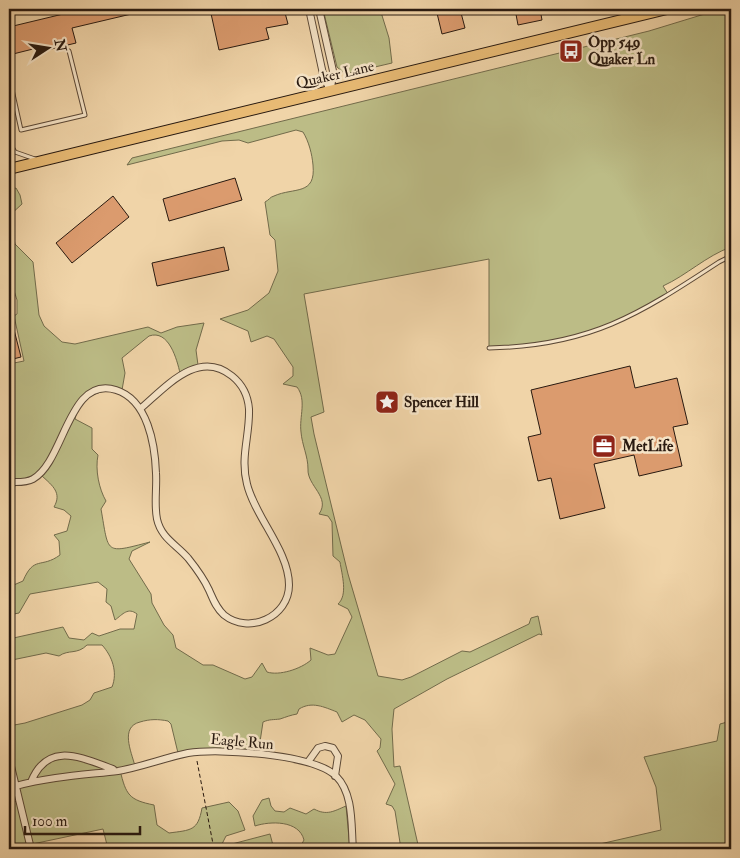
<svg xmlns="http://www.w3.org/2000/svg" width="740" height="858" viewBox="0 0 740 858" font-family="'IM FELL Double Pica',serif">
  <rect width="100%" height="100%" fill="#f0d4a8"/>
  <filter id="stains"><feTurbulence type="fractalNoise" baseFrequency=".004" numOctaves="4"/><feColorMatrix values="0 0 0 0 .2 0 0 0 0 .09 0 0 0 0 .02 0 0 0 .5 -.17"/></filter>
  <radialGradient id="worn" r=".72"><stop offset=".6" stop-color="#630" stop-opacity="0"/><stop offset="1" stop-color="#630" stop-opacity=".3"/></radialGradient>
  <path fill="#bcbc86" stroke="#726b4b" d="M323,9H380L389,38L392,63L345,74L337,67Z
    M721,9H731V247C706,256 687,275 663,286L668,294L665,297L601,329L540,344L489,347V259L304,294L324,412L311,417L314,434L348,574L378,676L402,680L411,677L462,651L470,652L529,624L531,618L538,616L542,635L539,634L447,679L394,709L392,729L394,767L400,766L419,849H401L395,811L392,806L386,804L395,784L377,751L380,748L381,739L365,720L354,715L342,722L337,712C324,707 312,701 299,709L297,714C291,715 286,717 280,719C273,720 270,719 263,722L258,755L178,753L171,724L168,721C158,719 150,719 140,722C120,727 131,751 135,766L120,770C126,795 129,800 154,805L157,825L169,833C191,830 198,831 202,808L229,802L238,811L245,830L226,836L222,844L223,849H108L103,829L9,849V803L18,801L13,775L9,776V726L25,723L82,705L90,700L94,693L112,687C118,672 112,656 102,645H87C77,655 69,649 59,656L46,653L12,660L9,659V639L63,627L69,638L84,640L92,633L99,636L120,629H134L137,614C128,607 123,614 115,620L111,606L106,602L107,589L98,582L30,594L19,613L9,615V587L23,581C34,555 41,569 60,555L59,541L54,535L67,531L71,516L64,510L54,507C62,493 53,486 42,476L34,482L9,487V364L24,361L14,316L17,314V300L9,275V190L16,188L20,195L22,204L9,216L15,244L33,262L39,315L44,326L62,342L75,344L148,327L161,333L177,327L204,323L196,350L198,365L180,373C177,360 169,329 149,336L122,358L125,373L122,390C101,390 80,394 75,419L92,428V449L98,455C95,470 99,489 106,501L101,509C109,554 104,554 150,542L132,551L129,559L151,594L152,603L164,625L173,635L176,648L203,665H213L245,679L252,677L262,663L267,672C279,676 301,669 311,660L310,648L328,655L335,654L352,617L348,609L338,604C348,595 342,575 340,562L333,556L332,522L328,516L319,514C331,497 307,486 308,469C308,456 302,445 301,432C299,417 307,400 297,387L283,384L293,376V367L274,339L267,336L251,342L248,331L220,319L248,310L269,293L278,271L275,240L270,235L265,202C269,200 270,197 274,196C294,187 316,196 313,165C312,154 309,142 303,132L296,130L248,143L239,140L222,141L127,165L132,158L649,31Z
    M731,721V849H578L661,830L656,787L644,757L717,741L720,724Z
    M269,798L271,806L275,811L284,812L290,808L306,814L314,809C327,816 334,811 346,806L350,849H326L312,844L299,849L304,840C299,820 270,821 255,826L253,816L262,800Z
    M270,834L274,849H233L232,844Z"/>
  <path fill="#db9b6e" stroke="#291a10" d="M84,9H143L144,11L72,28L76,43L47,50L41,47L9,55V27Z
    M210,9H284L288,24L266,28L269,39L219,50Z
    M436,9H460L465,28L442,34Z
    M515,9H540L542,20L518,25Z
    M235,178L242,200L169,221L163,199Z
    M113,196L129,217L72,263L56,243Z
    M224,247L229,270L157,286L152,263Z
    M11,318L21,357L9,360V319Z
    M630,366L635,388L677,378L688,424L673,427L682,466L639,476L634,455L594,464L605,508L560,519L551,478L538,481L528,437L541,434L531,390Z"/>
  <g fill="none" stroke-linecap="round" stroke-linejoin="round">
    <g stroke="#5b4836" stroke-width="5">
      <path id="service" d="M9,76L21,130L85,115L69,51
        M9,142L15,152L35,159
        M489,348C590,346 638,315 719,262L731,256"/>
    </g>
    <g stroke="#5b4836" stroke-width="8">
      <path id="minor" d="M309,9L323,74L330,91
        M319,9L333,71L331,90
        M9,482C17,482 26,483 33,479C65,461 68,375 116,390C148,400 155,445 156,473C157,488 154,504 157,519C161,538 177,545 188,558C196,568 204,579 209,590C213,599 216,608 224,615C249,635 289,617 289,585C289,551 255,517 247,484C240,457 250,435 249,409C248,396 242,384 232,376C198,348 165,388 140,409
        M9,758L31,849
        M308,762L318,748L325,746L333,748L338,756L335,776
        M31,782C48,740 82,758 113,769
        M16,786C49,777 83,775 118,771C141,767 164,758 188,753C219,748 313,754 336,776C354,794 351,826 353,849"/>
    </g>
    <g stroke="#291a10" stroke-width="12">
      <path id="primary" d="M9,169L667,9"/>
    </g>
    <path stroke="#291a10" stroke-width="1" stroke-dasharray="4 2.5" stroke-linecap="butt" d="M197,761L214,849"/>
    <use href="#service" stroke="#f5e3c6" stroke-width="3"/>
    <use href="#minor" stroke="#f5e3c6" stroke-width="6"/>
    <use href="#primary" stroke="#e8ba74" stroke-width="10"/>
  </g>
  <defs>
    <g id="bus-square" transform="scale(1.25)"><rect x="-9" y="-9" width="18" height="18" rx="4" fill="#8f2418" stroke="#f5e3c6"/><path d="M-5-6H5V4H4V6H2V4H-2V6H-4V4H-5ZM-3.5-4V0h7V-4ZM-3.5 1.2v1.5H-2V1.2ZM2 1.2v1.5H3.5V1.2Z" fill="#fff"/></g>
    <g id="sight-square" transform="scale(1.25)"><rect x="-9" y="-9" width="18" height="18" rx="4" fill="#8f2418" stroke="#f5e3c6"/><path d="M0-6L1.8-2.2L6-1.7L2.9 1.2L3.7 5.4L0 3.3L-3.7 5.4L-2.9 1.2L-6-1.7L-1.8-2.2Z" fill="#fff"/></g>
    <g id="office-square" transform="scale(1.25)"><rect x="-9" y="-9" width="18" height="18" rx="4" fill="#8f2418" stroke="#f5e3c6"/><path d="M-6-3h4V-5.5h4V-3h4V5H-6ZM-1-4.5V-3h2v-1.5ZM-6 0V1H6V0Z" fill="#fff"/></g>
  </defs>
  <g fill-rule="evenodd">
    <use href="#bus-square" x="571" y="51"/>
    <use href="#sight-square" x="387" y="402"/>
    <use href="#office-square" x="604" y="446"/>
  </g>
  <g text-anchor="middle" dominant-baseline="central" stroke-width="5" stroke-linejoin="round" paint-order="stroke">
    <g font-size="15" font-weight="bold" fill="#291a10" stroke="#f5e3c6" text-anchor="start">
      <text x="588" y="42">Opp 549<tspan x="588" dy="17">Quaker Ln</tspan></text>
      <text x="404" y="402">Spencer Hill</text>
      <text x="622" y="446">MetLife</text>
    </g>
    <g font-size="15" fill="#291a10" stroke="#f5e3c6">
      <text transform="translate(335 75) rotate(-13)">Quaker Lane</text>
      <text transform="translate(242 742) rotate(5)">Eagle Run</text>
    </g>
  </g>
  <rect width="740" height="858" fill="none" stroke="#f0d4a8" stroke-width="30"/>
  <rect x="10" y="10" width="720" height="838" fill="none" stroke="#291a10" stroke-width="2.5"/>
  <rect x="15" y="15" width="710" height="828" fill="none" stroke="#291a10"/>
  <g transform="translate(48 48) rotate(78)" stroke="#f5e3c6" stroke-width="4" paint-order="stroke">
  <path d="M0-4L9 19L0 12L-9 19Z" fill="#291a10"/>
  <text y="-8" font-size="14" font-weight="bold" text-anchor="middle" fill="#291a10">N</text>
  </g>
  <path d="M25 826v8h115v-8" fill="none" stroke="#291a10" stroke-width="2.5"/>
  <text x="32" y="826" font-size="15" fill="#291a10" stroke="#f5e3c6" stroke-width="4" paint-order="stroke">100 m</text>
  <rect width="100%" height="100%" filter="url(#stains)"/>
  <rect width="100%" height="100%" fill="url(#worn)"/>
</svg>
